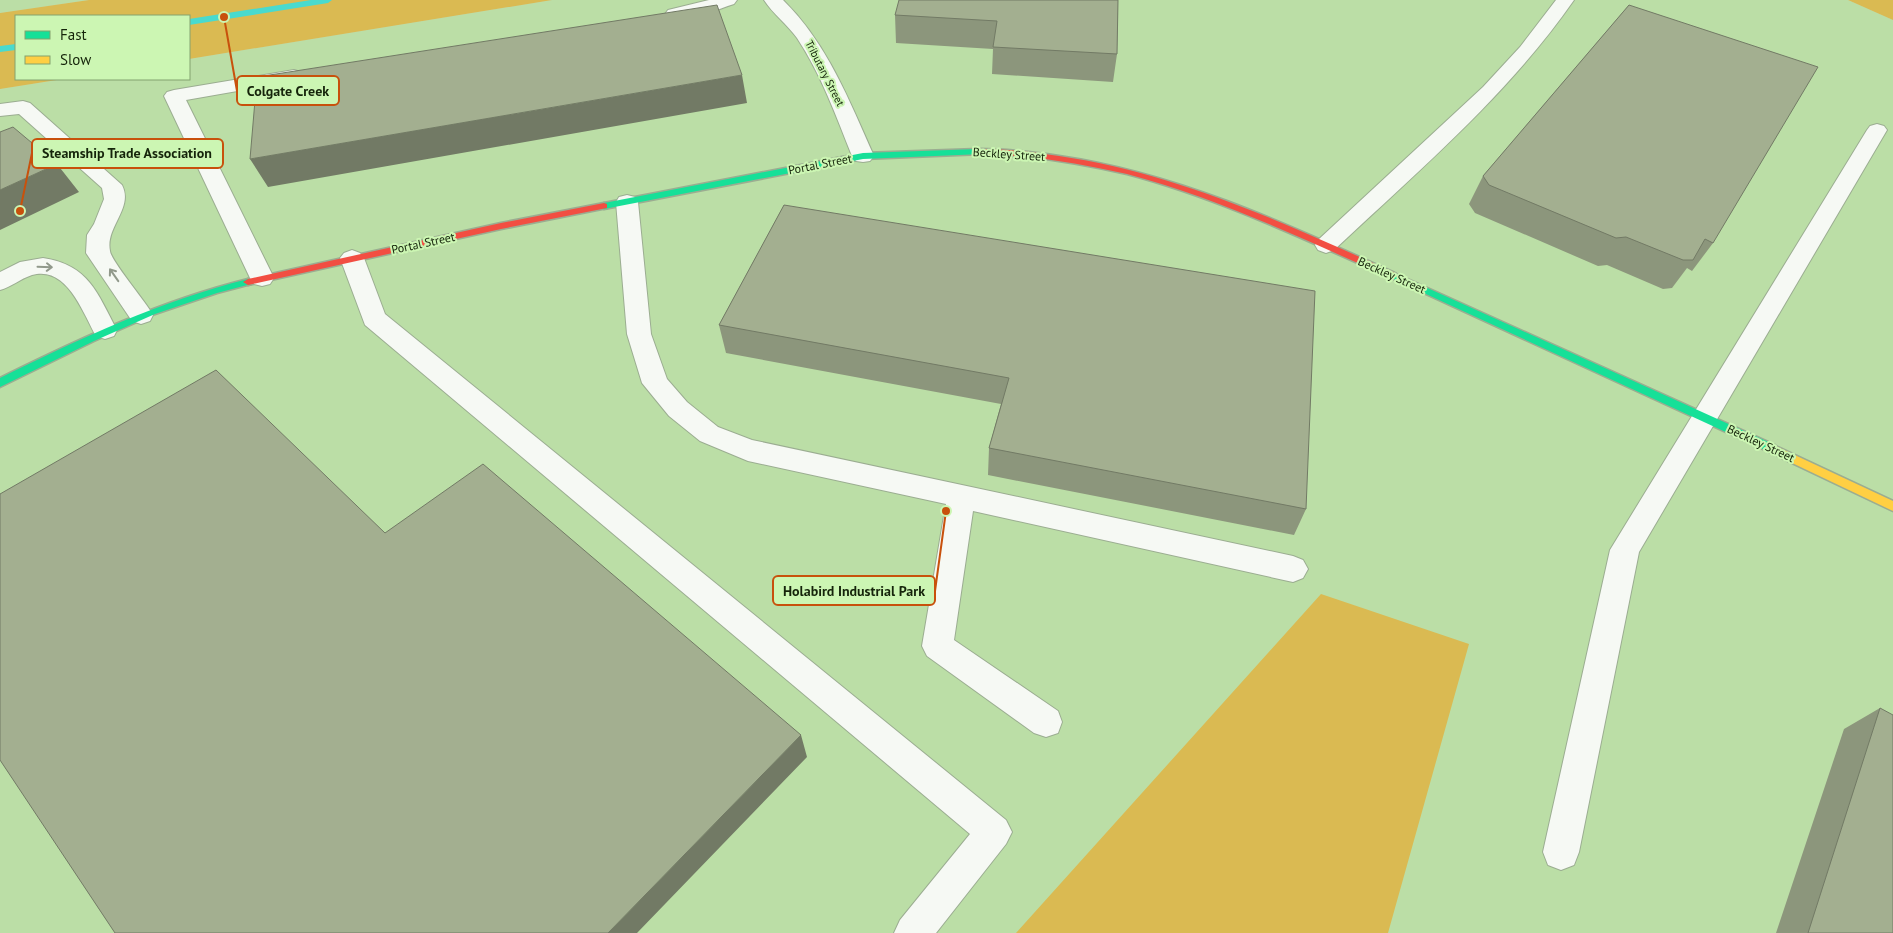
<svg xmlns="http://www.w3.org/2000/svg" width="1893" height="933" viewBox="0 0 1893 933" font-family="'PT Sans',sans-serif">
  <rect width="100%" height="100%" fill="#c3dab6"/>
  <path fill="#bbdea6" d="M0,0H89L0,13Z
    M552,0H1848L1893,20V933H0V89L63,79H189V59Z"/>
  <path fill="#daba52" d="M89,0H552L189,59V16H16V79H63L0,89V13Z
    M1848,0H1893V20Z
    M1321,594L1469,644L1388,933H1016Z"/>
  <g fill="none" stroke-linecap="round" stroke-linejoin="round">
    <path fill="#49dace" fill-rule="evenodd" d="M311,0H332L328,3L189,25V19Z
      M16,44V50L0,52V46Z"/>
    <g stroke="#9bad91" stroke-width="2">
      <path id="lane" d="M709,0H737L734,4C715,10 688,23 668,18L665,14L668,10Z
        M1556,0H1574C1508,95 1418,171 1334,250L1326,253L1318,250L1315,245L1318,240L1483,87L1520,47Z
        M294,70L301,72L304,76L301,80L186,100L274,278L270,284L262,286L254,284L250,278L164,96L167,92L174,90Z
        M23,101L30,103L122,185C134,208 105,227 110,251C111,261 146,302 153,315L150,321L141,324L132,321L86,253L87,235L94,224L104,199L102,188L19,114L0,116V104Z
        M1877,124L1884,126L1887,130L1639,552L1579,852L1574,865L1561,870L1548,865L1543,852L1610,550L1867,130L1870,126Z
        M627,195L635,197L638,202L651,334L667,379L687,402L718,427L752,440L1293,556L1303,560L1308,569L1303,578L1293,582L973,511L954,640L1058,711L1062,722L1058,733L1046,737L1034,733L927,656L922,646L946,504L748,461L700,441L669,416L642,383L627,334L616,202L619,197Z
        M352,250L360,253L364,258L385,314L1006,820L1012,832L1006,844L936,933H894L900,920L970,834L365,325L340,258L344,253Z
        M43,258C89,265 97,293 117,330L114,336L105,339L96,336C83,313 67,265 32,275C20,279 11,287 0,290V272L20,262Z"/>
    </g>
    <g stroke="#9bad91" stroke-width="2">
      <path id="street" d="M764,0H783C827,43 849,100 874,156L870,161L863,162L856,161L852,156C836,116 821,74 797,38C787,24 773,14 764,0Z"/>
    </g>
    <g stroke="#9bad91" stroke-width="3">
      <path id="fast" d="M979,149L982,150V154L863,159L604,209L599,206L604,203L863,153Z
        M1392,272L1775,445L1777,448L1775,451H1767L1389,277L1387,275L1389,273Z
        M248,279L253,282L251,284L217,293L155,314L94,341L0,387V378C81,338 160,301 248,279Z"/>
    </g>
    <g stroke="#9bad91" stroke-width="3">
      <path id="slow" d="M1771,444L1893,501V511L1767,451L1765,448L1767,445Z"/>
    </g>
    <g stroke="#9bad91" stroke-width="3">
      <path id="jam" d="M979,149C1006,149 1032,152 1059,156C1177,173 1287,224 1395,273L1397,275L1395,277H1389C1303,239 1218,198 1127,174C1092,166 1057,160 1022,156C1007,155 990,157 976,154V150Z
        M604,203L607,204V208L501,229L248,285L243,282L248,279L501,223Z"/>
    </g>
    <use href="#lane" fill="#f6f9f4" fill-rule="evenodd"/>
    <use href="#street" fill="#f6f9f4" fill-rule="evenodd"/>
    <use href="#fast" fill="#16e098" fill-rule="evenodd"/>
    <use href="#slow" fill="#ffcf43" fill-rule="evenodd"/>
    <use href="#jam" fill="#f24e42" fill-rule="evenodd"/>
  </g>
  <path fill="#8c967c" d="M1118,0L1117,54L1113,82L992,74L993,49L896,43L895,15Z
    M1629,5L1713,243L1692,271L1687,268L1672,288L1663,289L1607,265L1598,266L1475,213L1469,204L1483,176Z
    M784,205L1306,509L1294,535L988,475L989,448L1001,404L726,353L719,325Z
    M1880,708L1893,933H1776L1844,729Z"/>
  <path fill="#727a65" d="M742,75L747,103L268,187L250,159Z
    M57,164L79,192L0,230V190Z
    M801,735L807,757L637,933H608Z"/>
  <path fill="#a3af90" stroke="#727a65" d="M899,0H1118L1117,54L993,47L997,21L895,15Z
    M717,5L742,75L250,159L257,77Z
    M1629,5L1818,67L1713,243L1705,239L1693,260H1683L1626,237L1616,238L1489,185L1483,176Z
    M13,127L57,164L0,190V132Z
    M784,205L1315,291L1306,509L989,448L1009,378L719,325Z
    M216,370L385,533L483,464L801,735L608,933H115L0,760V494Z
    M1880,708L1893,715V933H1808Z"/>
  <defs><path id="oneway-shaft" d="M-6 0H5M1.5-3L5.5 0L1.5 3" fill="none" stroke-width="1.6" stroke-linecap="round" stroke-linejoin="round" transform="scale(1.25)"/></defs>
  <g stroke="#91998b">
    <use href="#oneway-shaft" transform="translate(45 267) rotate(2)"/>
    <use href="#oneway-shaft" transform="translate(114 275) rotate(-125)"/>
  </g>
  <g text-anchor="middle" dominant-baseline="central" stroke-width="4" stroke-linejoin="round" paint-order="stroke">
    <g font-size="11" fill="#15240a" stroke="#ccf6b3">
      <text transform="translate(825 73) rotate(63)">Tributary Street</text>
    </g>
    <g font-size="12" fill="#15240a" stroke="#ccf6b3">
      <text transform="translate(1009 154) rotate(4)">Beckley Street</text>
      <text transform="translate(820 164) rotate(-11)">Portal Street</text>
      <text transform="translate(423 243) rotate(-12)">Portal Street</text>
      <text transform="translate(1392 275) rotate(24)">Beckley Street</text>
      <text transform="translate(1761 443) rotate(25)">Beckley Street</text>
    </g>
  </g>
  <path fill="none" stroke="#c8510c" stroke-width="2" d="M224 17L237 91M20 211L32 153M946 511L935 591"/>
  <g fill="#c8510c" stroke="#ccf6b3" stroke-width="2">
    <circle cx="224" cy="17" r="5"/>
    <circle cx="20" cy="211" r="5"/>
    <circle cx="946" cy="511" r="5"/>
  </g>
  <g fill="#ccf6b3" stroke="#c8510c" stroke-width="2">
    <rect x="237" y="76" width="102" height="29" rx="5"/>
    <rect x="32" y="139" width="191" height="29" rx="5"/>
    <rect x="773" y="576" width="162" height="29" rx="5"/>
  </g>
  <g font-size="14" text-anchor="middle" font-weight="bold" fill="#15240a">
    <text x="288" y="96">Colgate Creek</text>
    <text x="127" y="158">Steamship Trade Association</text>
    <text x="854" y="596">Holabird Industrial Park</text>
  </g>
  <rect x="15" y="15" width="175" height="65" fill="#ccf6b3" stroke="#83a26f"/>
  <rect x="25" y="31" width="25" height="8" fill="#16e098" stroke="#83a26f"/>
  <text x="60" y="40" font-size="15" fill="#15240a">Fast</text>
  <rect x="25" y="56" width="25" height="8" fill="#ffcf43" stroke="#83a26f"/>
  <text x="60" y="65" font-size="15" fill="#15240a">Slow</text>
</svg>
